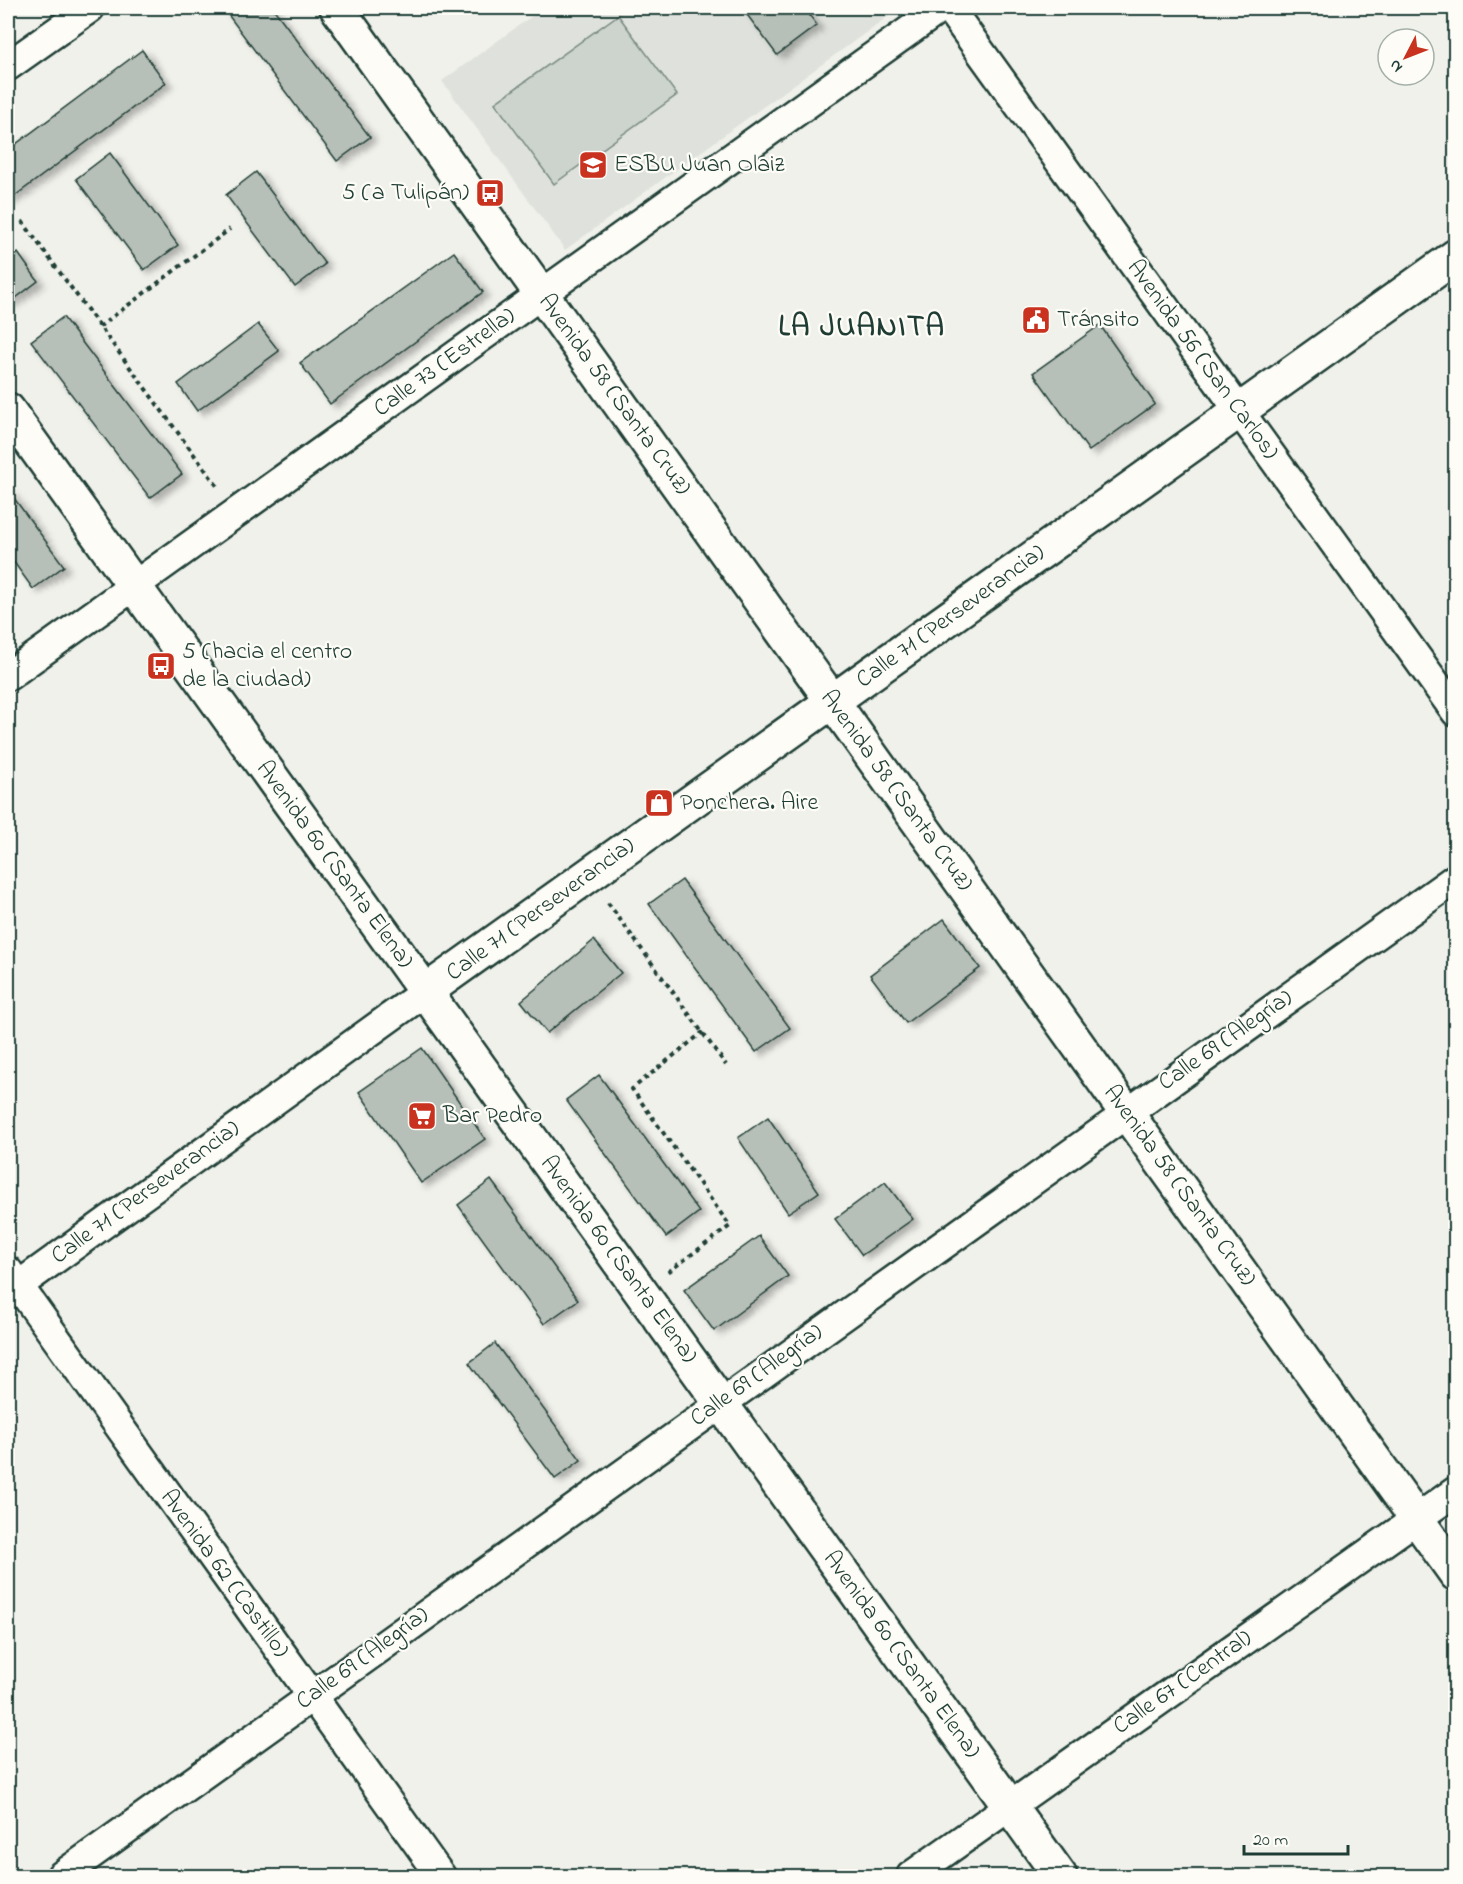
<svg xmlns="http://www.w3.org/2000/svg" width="1463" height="1884" viewBox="0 0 1463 1884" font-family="'Indie Flower',sans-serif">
  <defs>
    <filter id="shadow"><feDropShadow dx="6" dy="4" stdDeviation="3" flood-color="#0004"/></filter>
  </defs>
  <rect width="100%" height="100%" fill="#f0f1eb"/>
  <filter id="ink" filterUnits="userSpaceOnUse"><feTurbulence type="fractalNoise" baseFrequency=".0167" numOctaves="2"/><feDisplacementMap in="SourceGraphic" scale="12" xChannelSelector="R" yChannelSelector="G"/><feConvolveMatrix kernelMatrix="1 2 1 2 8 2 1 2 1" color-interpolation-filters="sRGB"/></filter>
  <g filter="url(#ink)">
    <path fill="#dfe2dc" d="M543,8H900L565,250L442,81Z"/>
    <path fill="#cdd3cd" stroke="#768880" stroke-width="1.5" d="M618,15L677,95L554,184L495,103Z"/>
    <path fill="#b6bfb8" stroke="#1f3d34" stroke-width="1.5" filter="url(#shadow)" d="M223,8H273L370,137L337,161Z
      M742,8H804L817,25L777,55Z
      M142,50L166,83L8,201V150Z
      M110,153L178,245L144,270L76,179Z
      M256,172L325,264L295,287L226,195Z
      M454,252L483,292L330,404L300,363Z
      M18,253L38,281L8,304V261Z
      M63,317L182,474L150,498L31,341Z
      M258,324L279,351L197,411L178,384Z
      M1100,325L1155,404L1089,451L1033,373Z
      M8,490L64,566L33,589L8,554Z
      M682,880L790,1028L756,1052L649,904Z
      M944,919L980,968L906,1023L870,975Z
      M594,940L621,973L547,1033L521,1001Z
      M422,1048L485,1139L421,1183L359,1092Z
      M599,1075L699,1212L666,1237L566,1100Z
      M768,1117L819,1192L788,1213L738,1138Z
      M491,1180L578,1300L544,1324L458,1205Z
      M885,1182L913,1219L862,1255L835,1219Z
      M759,1236L788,1276L714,1331L684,1290Z
      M495,1343L581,1460L555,1479L469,1363Z"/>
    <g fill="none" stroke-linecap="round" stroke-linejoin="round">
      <g stroke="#1f3d34" stroke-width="33">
        <path id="minor" d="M949,8L1456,712
          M8,66L90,8
          M8,676L941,8
          M8,1271L441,1876
          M8,1293L425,992
          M61,1876L1456,878
          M911,1876L1456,1491"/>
      </g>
      <g stroke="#1f3d34" stroke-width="38">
        <path id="tertiary" d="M337,8L1456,1574
          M8,410L1060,1876
          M425,992L1456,256"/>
      </g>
      <path stroke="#1f3d34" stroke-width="4" stroke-dasharray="4.5 4.5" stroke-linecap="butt" d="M22,221L218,487
        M99,327L230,229
        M608,903L726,1065
        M668,1272L730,1226L632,1089L703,1032"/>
      <use href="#minor" stroke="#fdfcf7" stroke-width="28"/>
      <use href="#tertiary" stroke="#fdfcf7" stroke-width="33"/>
    </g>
  </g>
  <defs>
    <g id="school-square" transform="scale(1.5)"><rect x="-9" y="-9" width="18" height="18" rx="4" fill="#c8321e" stroke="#fdfcf7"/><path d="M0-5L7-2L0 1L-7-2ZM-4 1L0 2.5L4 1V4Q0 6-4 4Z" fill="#fff"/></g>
    <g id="bus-square" transform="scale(1.5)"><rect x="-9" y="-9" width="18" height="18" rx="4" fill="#c8321e" stroke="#fdfcf7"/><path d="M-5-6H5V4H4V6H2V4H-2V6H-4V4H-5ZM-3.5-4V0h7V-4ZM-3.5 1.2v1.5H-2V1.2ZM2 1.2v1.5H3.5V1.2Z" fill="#fff"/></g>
    <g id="civic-square" transform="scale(1.5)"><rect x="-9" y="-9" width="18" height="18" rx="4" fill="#c8321e" stroke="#fdfcf7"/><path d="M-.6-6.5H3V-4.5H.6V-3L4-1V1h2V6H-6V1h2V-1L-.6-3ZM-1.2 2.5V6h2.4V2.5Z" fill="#fff"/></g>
    <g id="shop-square" transform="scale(1.5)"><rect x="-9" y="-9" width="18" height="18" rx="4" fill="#c8321e" stroke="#fdfcf7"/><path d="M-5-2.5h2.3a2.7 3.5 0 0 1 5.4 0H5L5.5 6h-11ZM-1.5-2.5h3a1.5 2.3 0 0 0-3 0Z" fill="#fff"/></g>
    <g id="supermarket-square" transform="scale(1.5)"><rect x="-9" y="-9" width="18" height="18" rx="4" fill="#c8321e" stroke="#fdfcf7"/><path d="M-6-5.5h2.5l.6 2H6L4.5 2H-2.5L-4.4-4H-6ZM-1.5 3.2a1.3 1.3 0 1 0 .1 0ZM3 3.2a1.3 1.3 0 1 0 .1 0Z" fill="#fff"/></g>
  </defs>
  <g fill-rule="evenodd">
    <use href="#school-square" x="593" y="165"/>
    <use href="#bus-square" x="490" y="193"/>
    <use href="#civic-square" x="1036" y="320"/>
    <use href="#bus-square" x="161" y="666"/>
    <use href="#shop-square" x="659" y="803"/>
    <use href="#supermarket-square" x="422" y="1116"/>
  </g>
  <g text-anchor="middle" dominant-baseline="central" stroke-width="4.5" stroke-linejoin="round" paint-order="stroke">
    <g font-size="24" fill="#1f3d34" stroke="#fdfcf7" text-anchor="start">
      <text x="614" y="165">ESBU Juan Olaiz</text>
      <text x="469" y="193" text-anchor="end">5 (a Tulipán)</text>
      <text x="1057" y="320">Tránsito</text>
      <text x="182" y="652">5 (hacia el centro<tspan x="182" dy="28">de la ciudad)</tspan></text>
      <text x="680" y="803">Ponchera. Aire</text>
      <text x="443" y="1116">Bar Pedro</text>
    </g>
    <g font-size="24" fill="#1f3d34" stroke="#fdfcf7">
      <text transform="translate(1202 360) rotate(54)">Avenida 56 (San Carlos)</text>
      <text transform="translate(445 363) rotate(-36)">Calle 73 (Estrella)</text>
      <text transform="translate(614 395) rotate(54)">Avenida 58 (Santa Cruz)</text>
      <text transform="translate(951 617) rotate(-36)">Calle 71 (Perseverancia)</text>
      <text transform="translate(896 791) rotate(54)">Avenida 58 (Santa Cruz)</text>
      <text transform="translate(334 865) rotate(54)">Avenida 60 (Santa Elena)</text>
      <text transform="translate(541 910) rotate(-36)">Calle 71 (Perseverancia)</text>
      <text transform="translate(1226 1041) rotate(-35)">Calle 69 (Alegría)</text>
      <text transform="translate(1179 1186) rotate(54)">Avenida 58 (Santa Cruz)</text>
      <text transform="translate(146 1193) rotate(-36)">Calle 71 (Perseverancia)</text>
      <text transform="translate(618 1260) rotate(54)">Avenida 60 (Santa Elena)</text>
      <text transform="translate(757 1376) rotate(-36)">Calle 69 (Alegría)</text>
      <text transform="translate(224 1574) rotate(54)">Avenida 62 (Castillo)</text>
      <text transform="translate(901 1655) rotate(54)">Avenida 60 (Santa Elena)</text>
      <text transform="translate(363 1659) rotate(-36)">Calle 69 (Alegría)</text>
      <text transform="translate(1183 1683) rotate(-35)">Calle 67 (Central)</text>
    </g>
    <g font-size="30" font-weight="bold" letter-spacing="1.5" fill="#1f3d34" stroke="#fdfcf7">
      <text x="862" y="328">LA JUANITA</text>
    </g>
  </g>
  <rect width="1463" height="1884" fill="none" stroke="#fdfcf7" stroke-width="30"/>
  <rect x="15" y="15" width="1433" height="1854" fill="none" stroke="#1f3d34" stroke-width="2" filter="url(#ink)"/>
  <g transform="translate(1406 57) rotate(228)"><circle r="28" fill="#fdfcf7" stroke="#a4b0a9" stroke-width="1.5"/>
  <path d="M0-4.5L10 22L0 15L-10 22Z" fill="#c8321e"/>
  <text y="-9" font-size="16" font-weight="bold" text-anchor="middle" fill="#1f3d34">N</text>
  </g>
  <path d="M1244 1845v9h104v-9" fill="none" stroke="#1f3d34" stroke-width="3"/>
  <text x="1253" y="1845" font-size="18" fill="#1f3d34" stroke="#fdfcf7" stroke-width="4.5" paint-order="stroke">20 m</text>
</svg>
